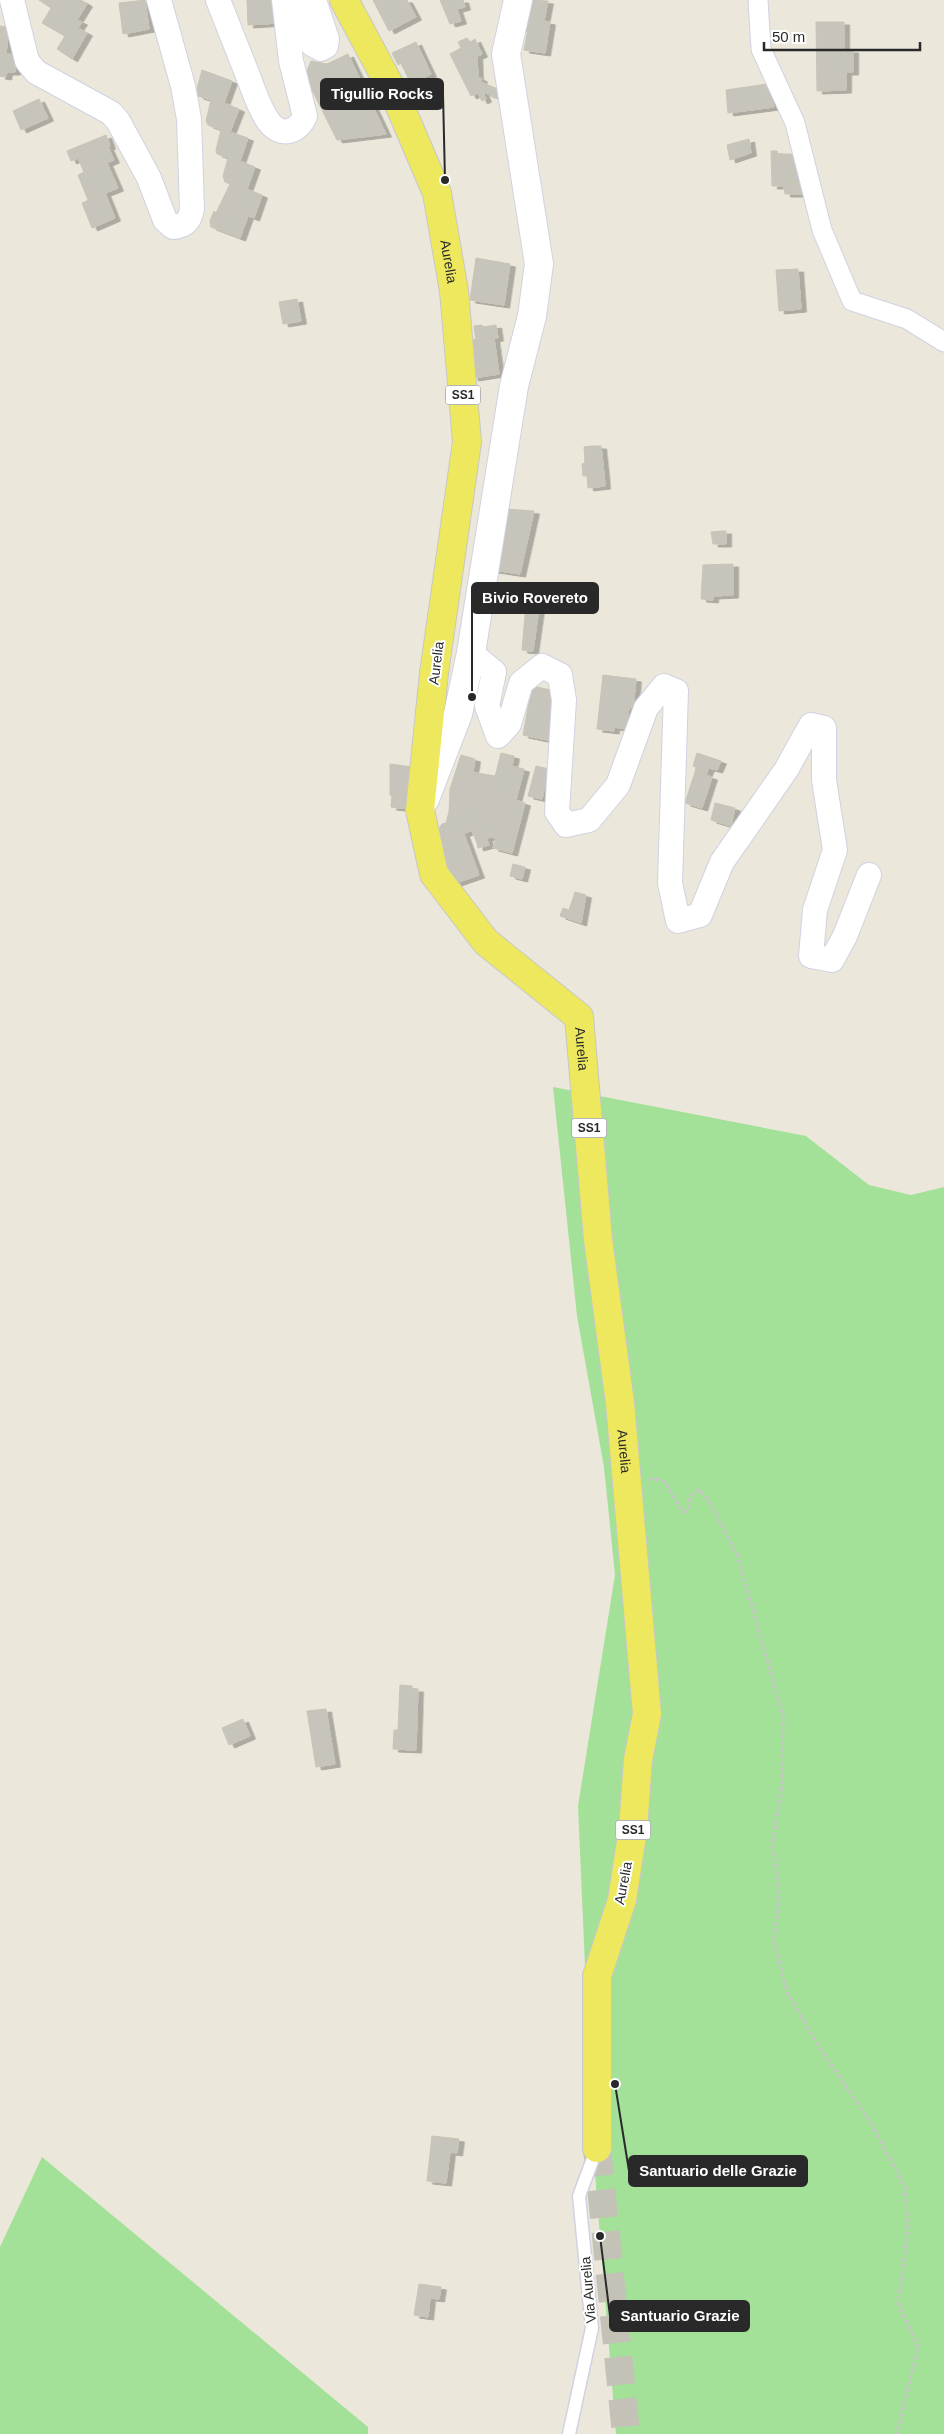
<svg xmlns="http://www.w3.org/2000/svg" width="944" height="2434" viewBox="0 0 944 2434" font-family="Helvetica,sans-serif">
  <defs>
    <filter id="shadow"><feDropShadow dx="5.5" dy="3" stdDeviation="0" flood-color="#0004"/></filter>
  </defs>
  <rect width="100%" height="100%" fill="#ebe8db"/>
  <path fill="#a3e198" d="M553,1087L806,1136L869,1185L911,1195L944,1187V2434H616L593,2149L578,1806L615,1575L604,1467L577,1316Z
    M42,2157L368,2427V2434H0V2247Z"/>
  <path fill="#c7c4bb" stroke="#c7c4b5" filter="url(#shadow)" d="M39,0H56L51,8Z
    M56,0H81L87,4L77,20L82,22L78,28L87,33L72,59L57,49L65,36L42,23Z
    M145,0L149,29L123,34L119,3Z
    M247,0H277L278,23L248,25Z
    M373,0H407L416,17L389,31Z
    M440,0H463L465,7L457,9L461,21L450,24Z
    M525,0L548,1L544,21L550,22L545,53L524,50L528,29L518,28Z
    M816,22H844V50H853V72H846V90L817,91Z
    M0,26L9,27L15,36H8L6,54L16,55L15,72H7L6,77L0,76Z
    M467,38L470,42L461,48L458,42Z
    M475,39L482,54L467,61L461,48Z
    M416,42L431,74L411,84L401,63L408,59L403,48Z
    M403,48L408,59L398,65L392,53Z
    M461,48L467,61L477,56L478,77L482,79L481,82L500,90L502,100L483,92L486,99L482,101L478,93L471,96L450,54Z
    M348,54L386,134L337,140L305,76L311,61L327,64Z
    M202,70L232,81L224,103L239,109L230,132L248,138L240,161L255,167L247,189L236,185L228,208L248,216L240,238L211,227L210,221L214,211L216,213L230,184L225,182L223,176L228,158L217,154L216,150L221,130L208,125L206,121L211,100L198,96L197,89Z
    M767,84L774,107L728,113L726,90Z
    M39,99L48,118L21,130L13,111Z
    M106,135L110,146L71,161L67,151Z
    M749,139L751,153L730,160L727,145Z
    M108,147L114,160L107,163L118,188L88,200L78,175L84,172L78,158Z
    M771,151H777L778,154H775L776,181L804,180V194H785L784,186H772Z
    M775,154H798L799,181H776Z
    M236,185L262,195L254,218L228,208Z
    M105,193L115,218L92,228L82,203Z
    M476,258L510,264L504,305L470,300Z
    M798,269L801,309L779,311L776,270Z
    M297,299L301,321L283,324L279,302Z
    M482,325L483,327L496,325L498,338L476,341L474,326Z
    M494,338L499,374L473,378L468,340Z
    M592,446H601L604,474L583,476L582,464L585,463L584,447Z
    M604,474L605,486L588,488L587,475Z
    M506,509L534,511L520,574L493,570Z
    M722,531H726V544H713L711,532Z
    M733,564V595L713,596V600L701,599L703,565Z
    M526,604L539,608L533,651L522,650Z
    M603,675L636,679L633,708H629L626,729L614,727V731L597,729Z
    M532,686L556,691L553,738L547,740L523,735Z
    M501,753L514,756L512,766L524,769L516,800L525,803L512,853L493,848L501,821L499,820L504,796L491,793Z
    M697,753L721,761L717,770L709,768L706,775L695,772L696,767L693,766Z
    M461,755L475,759L473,772L477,773L471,801L488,805L482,826L439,844V829L442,824L446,823L449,812L450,789Z
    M390,764L413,767L410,797L390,795Z
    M536,766L549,769L542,799L528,796Z
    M695,772L712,777L702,808L685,803Z
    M477,773L496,776L488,805L471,801Z
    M491,793L504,796L496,838L490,837L477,843L472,831L482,826Z
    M392,795L410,797L409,809L391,807Z
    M715,803L735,808L731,826L711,820Z
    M464,834L479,875L453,884L439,844Z
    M487,839L489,845L478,848L477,843Z
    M513,864L525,867L522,879L510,876Z
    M575,892L586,895L581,923L560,916L563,908L569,910Z
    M400,1685L412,1686V1689H418L416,1750L393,1749L394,1730H398Z
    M326,1709L335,1764L316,1767L307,1711Z
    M243,1719L250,1736L229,1745L222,1728Z
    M432,2136L459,2139L457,2153L450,2152L446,2183L427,2181Z
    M419,2284L441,2287L439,2299L430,2298L428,2317L414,2315Z"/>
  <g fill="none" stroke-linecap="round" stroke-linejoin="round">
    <path stroke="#c4c2b7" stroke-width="28" stroke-dasharray="28 14" stroke-linecap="butt" d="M597,2148L626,2434"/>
    <g stroke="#d1d1e2" stroke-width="15">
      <path id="service" d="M569,2434L592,2328L579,2196L597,2148"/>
    </g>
    <g stroke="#d1d1e2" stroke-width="21">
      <path id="pedestrian" d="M758,0L761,49L795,123L822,230L852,301L907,319L944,342"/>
    </g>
    <g stroke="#d1d1e2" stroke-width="26">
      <path id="minor" d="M12,0L27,61L36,72L111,113L118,121L149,178L165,220L173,227C185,226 190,221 192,209L189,119L183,86L159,0
        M218,0C228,25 238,51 248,76C254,91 259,109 269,122C281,138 298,132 305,116L291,61L284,0
        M298,0L312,44L321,49L326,46L327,39L314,0
        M471,653L494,672L487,706L498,736L509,724L521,683L542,666L560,675L564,700L557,812L566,825L589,820L618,785L646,708L664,686L676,691L670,883L678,921L700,915L722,862L786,770L811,725L824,728V780L835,850L815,910L811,956L832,960L845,936L869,875"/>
    </g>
    <g stroke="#d1d1e2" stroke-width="30">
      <path id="tertiary" d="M425,799L458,714L471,653L514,386L532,316L539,264L506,54L518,0"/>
    </g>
    <g stroke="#c7c7c7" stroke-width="30">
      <g id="primary">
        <path id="s1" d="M344,0L396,97L437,193L454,291L467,442L434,673L420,810L434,874L486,942L579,1017L598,1239L620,1403L647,1714L638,1760L633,1829L622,1900L597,1976V2148"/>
      </g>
    </g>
    <path stroke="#c7c7c7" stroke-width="3" stroke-dasharray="4 2.5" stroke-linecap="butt" d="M649,1480L653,1478L665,1482L683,1512L688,1510C689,1500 689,1493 700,1490L708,1500L737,1554L783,1715L782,1786L772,1847L778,1879V1909L774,1941L787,1992L819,2047L872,2125L905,2187L908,2229L898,2302L918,2347L897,2434"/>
    <use href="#service" stroke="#fff" stroke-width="12"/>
    <use href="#pedestrian" stroke="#fff" stroke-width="19"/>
    <use href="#minor" stroke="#fff" stroke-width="24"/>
    <use href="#tertiary" stroke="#fff" stroke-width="28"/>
    <use href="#primary" stroke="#eee85e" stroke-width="28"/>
  </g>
  <g text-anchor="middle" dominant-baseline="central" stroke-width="4" stroke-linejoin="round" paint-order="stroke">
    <g fill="#fff" stroke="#696969" stroke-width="1">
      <rect x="445.5" y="385.5" width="35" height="19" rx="4"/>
      <rect x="571.5" y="1118.5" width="35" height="19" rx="4"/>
      <rect x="615.5" y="1820.5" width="35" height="19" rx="4"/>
    </g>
    <g font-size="12" font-weight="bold" fill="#292929">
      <text x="463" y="395">SS1</text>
      <text x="589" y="1128">SS1</text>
      <text x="633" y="1830">SS1</text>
    </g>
    <g font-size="14" fill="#292929" stroke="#fff">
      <text stroke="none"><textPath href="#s1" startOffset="284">Aurelia</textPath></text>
      <text transform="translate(436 663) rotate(-83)">Aurelia</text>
      <text stroke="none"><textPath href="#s1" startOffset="1139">Aurelia</textPath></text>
      <text stroke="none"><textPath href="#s1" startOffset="1544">Aurelia</textPath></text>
      <text transform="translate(623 1883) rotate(-79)">Aurelia</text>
      <text transform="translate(588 2290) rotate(-95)">Via Aurelia</text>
    </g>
  </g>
  <path fill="none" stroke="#292929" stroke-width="2" d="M445 180L443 94M472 697L472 598M615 2084L629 2171M600 2236L610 2316"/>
  <g fill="#292929" stroke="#fff" stroke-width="2">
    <circle cx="445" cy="180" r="5"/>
    <circle cx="472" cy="697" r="5"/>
    <circle cx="615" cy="2084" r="5"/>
    <circle cx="600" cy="2236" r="5"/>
  </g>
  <g fill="#292929" stroke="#292929" stroke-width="2">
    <rect x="321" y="79" width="122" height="30" rx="5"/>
    <rect x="472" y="583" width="126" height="30" rx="5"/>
    <rect x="629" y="2156" width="178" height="30" rx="5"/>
    <rect x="610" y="2301" width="139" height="30" rx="5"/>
  </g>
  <g font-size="15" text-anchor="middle" font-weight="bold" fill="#fff">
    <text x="382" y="99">Tigullio Rocks</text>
    <text x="535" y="603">Bivio Rovereto</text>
    <text x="718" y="2176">Santuario delle Grazie</text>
    <text x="680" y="2321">Santuario Grazie</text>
  </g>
  <path d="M764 42v8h156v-8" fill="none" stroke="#292929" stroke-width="2.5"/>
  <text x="772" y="42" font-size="15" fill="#292929" stroke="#ffffff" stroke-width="4" paint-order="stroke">50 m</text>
</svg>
